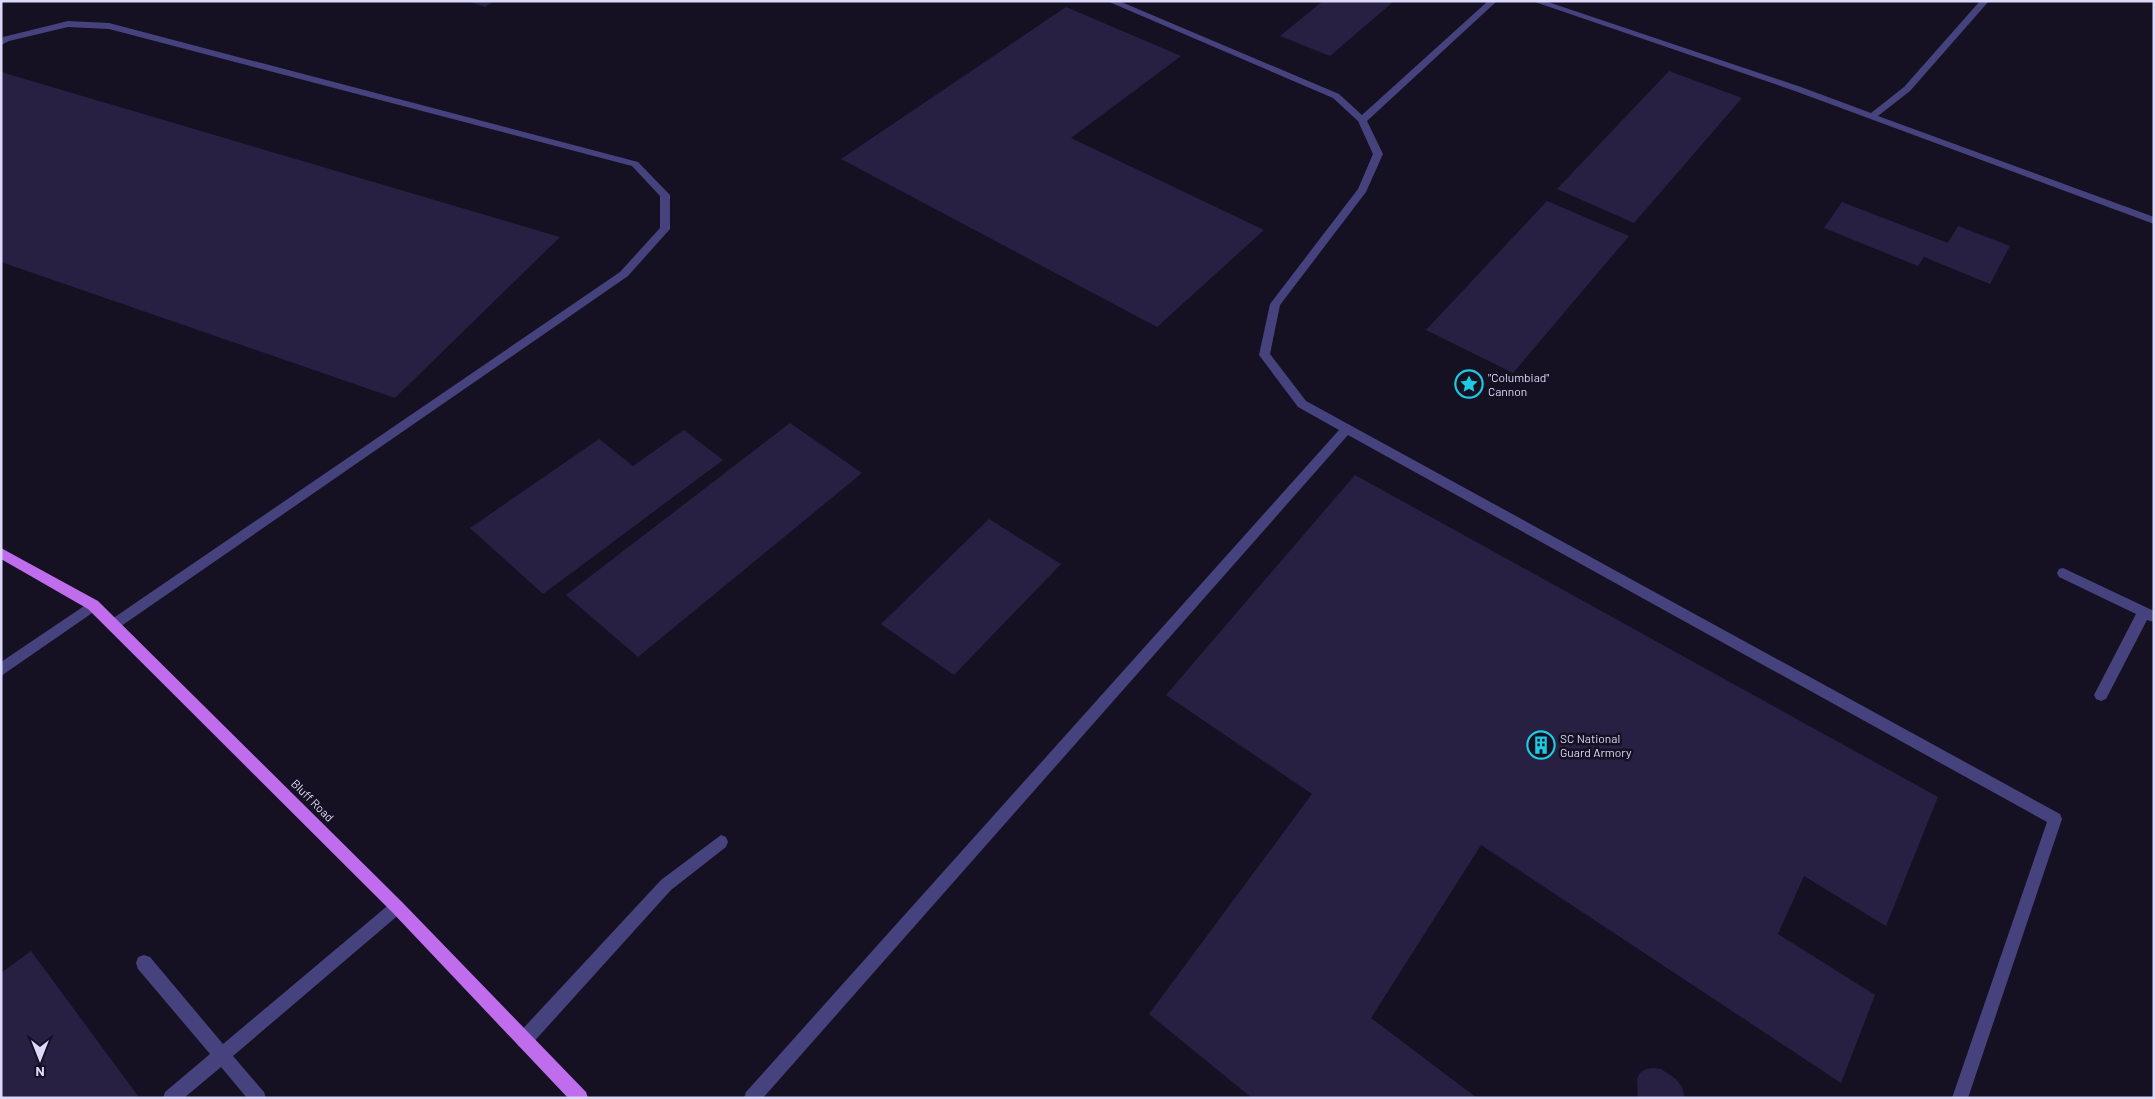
<svg xmlns="http://www.w3.org/2000/svg" width="2155" height="1099" viewBox="0 0 2155 1099" font-family="Barlow,sans-serif">
  <rect width="100%" height="100%" fill="#151123"/>
  <path fill="#272042" d="M468,1H494L485,7Z
    M1323,1H1394L1330,56L1280,36Z
    M1066,7L1181,56L1071,138L1264,230L1157,327L841,159Z
    M1669,71L1742,98L1634,223L1557,189Z
    M1,72L560,237L395,398L1,262Z
    M1547,201L1629,236L1513,373L1426,330Z
    M1842,202L1948,243L1958,226L2010,246L1990,284L1924,257L1918,266L1824,228Z
    M790,423L862,473L638,657L566,595Z
    M684,430L723,460L543,594L470,528L599,439L633,466Z
    M1355,475L1938,797L1886,926L1804,876L1778,934L1875,995L1841,1083L1481,845L1371,1018L1477,1098H1252L1149,1014L1312,794L1166,695Z
    M989,519L1061,564L954,675L881,624Z
    M31,951L138,1096L135,1098H1V973Z
    M1654,1068L1661,1069L1676,1079L1682,1087L1685,1098H1638L1637,1079L1640,1073L1646,1069Z"/>
  <g fill="none" stroke-linecap="round" stroke-linejoin="round">
    <path fill="#45427d" fill-rule="evenodd" d="M1107,1H1119L1339,94L1362,115L1488,1H1497L1367,121L1383,154L1366,192L1280,305L1270,354L1306,401L2060,814L2062,819L1968,1098H1952L2047,822L1348,435L763,1098H744L746,1092L1339,430L1298,407L1259,355L1270,304L1358,189L1373,154L1358,121L1333,98Z
      M1532,1H1545L1801,87L1871,113L1904,87L1980,1H1989L1910,91L1878,116L2154,217V224L1795,91Z
      M68,21L109,23L638,162L670,195V229L628,276L114,631L109,629L107,625L109,621L620,272L660,228V196L632,166L109,29L68,27L9,41L1,45L3,37Z
      M2063,568L2154,611V622L2147,620L2106,699L2101,701L2096,699L2094,695L2136,614L2059,577L2057,573L2059,569Z
      M93,600L98,601L99,605L98,609L1,676V662Z
      M721,835L726,837L728,842L726,847L671,890L530,1046L524,1048L518,1046L516,1040L518,1034L661,880Z
      M397,899L402,902L405,907L402,912L233,1056L264,1092L266,1098H247L221,1067L184,1098H163L165,1092L210,1054L138,969L136,963L138,957L144,955L150,957L223,1044L392,902Z"/>
    <path fill="#bf6ded" fill-rule="evenodd" d="M1,548L98,601L402,902L586,1092L588,1098H568L392,912L88,609L1,559Z"/>
  </g>
  <defs>
    <g id="sight-ring" transform="scale(1.4375)"><circle r="9.5" fill="#151123" stroke="#1ccce3" stroke-width="1.5"/><path d="M0-6L1.8-2.2L6-1.7L2.9 1.2L3.7 5.4L0 3.3L-3.7 5.4L-2.9 1.2L-6-1.7L-1.8-2.2Z" fill="#1ccce3"/></g>
    <g id="building-ring" transform="scale(1.4375)"><circle r="9.5" fill="#151123" stroke="#1ccce3" stroke-width="1.5"/><path d="M-4-6H4V6H1V3H-1V6H-4ZM-2.5-4.3h1.7v1.8h-1.7ZM.8-4.3h1.7v1.8H.8ZM-2.5-1h1.7V.8h-1.7ZM.8-1h1.7V.8H.8Z" fill="#1ccce3"/></g>
  </defs>
  <g fill-rule="evenodd">
    <use href="#sight-ring" x="1469" y="384"/>
    <use href="#building-ring" x="1541" y="745"/>
  </g>
  <g text-anchor="middle" dominant-baseline="central" stroke-width="5" stroke-linejoin="round" paint-order="stroke">
    <g font-size="12" fill="#ddd9fa" stroke="#151123" text-anchor="start">
      <text x="1488" y="377">"Columbiad"<tspan x="1488" dy="14">Cannon</tspan></text>
      <text x="1560" y="738">SC National<tspan x="1560" dy="14">Guard Armory</tspan></text>
    </g>
    <g font-size="12" fill="#ddd9fa" stroke="#151123">
      <text transform="translate(313 800) rotate(45)">Bluff Road</text>
    </g>
  </g>
  <rect width="2155" height="1099" fill="none" stroke="#ddd9fa" stroke-width="5"/>
  <g transform="translate(40 1059) rotate(180)" stroke="#151123" stroke-width="4" paint-order="stroke">
  <path d="M0-4L9 19L0 12L-9 19Z" fill="#ddd9fa"/>
  <text y="-8" font-size="14" font-weight="bold" text-anchor="middle" fill="#ddd9fa">N</text>
  </g>
</svg>
